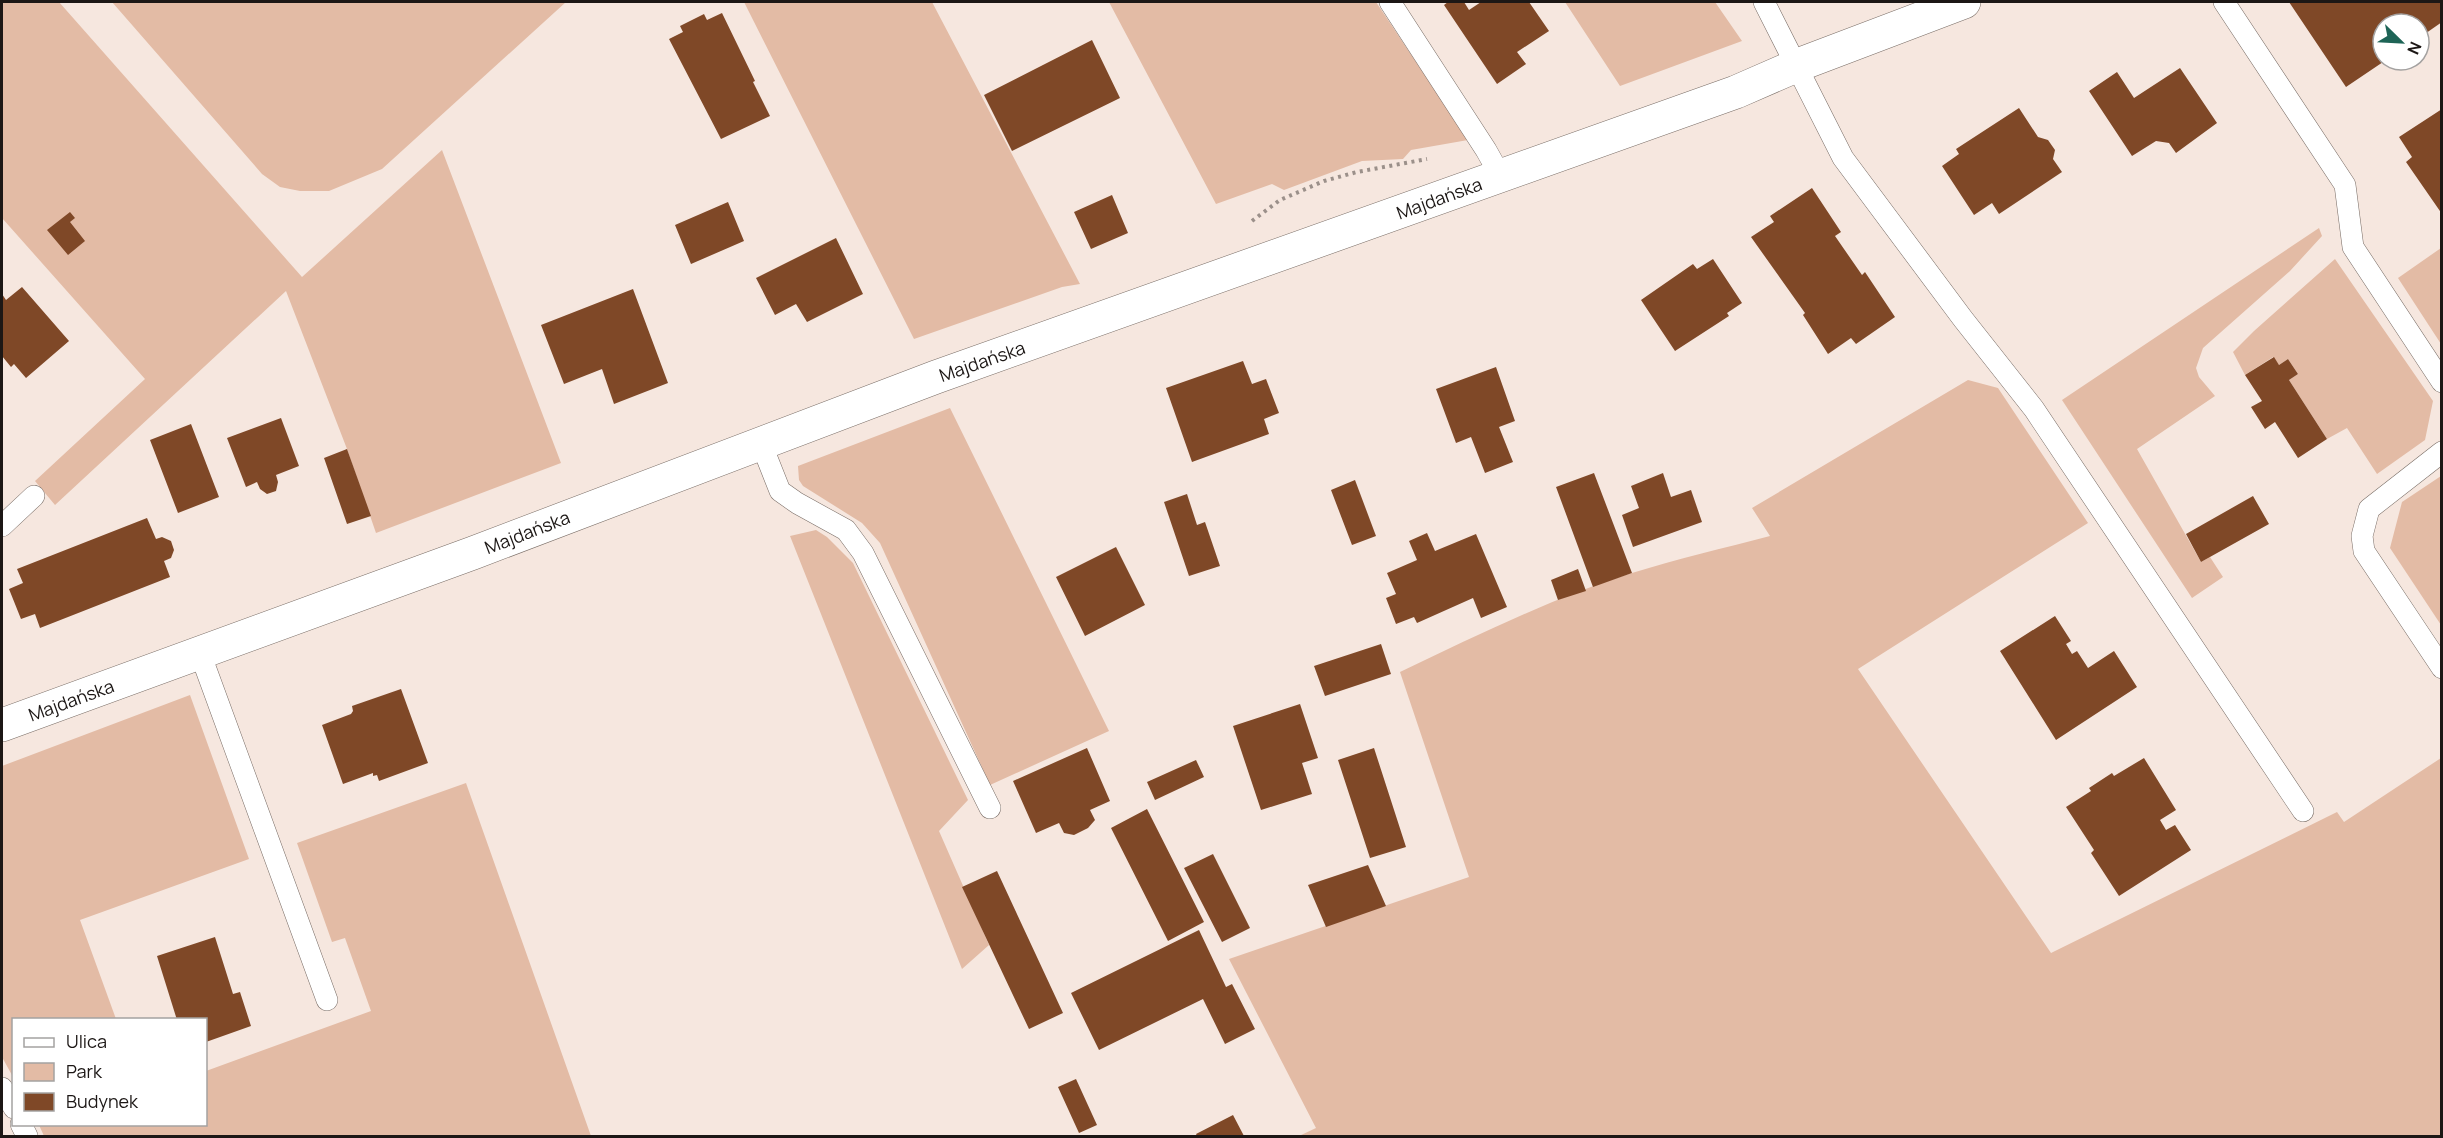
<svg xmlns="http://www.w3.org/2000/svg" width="2443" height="1138" viewBox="0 0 2443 1138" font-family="Manrope,sans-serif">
  <rect width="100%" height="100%" fill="#f6e7df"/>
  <path fill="#e3bba5" d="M2,2H59L302,277L442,150L561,463L376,533L347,449L286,291L55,505L35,481L145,379L2,218Z
    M112,2H566L382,169L329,191H300L280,187L262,174Z
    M744,2H932L1080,284L1062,287L914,339Z
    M1109,2H1376L1468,140L1411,150L1403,159L1362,161L1284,190L1272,184L1216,204Z
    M1565,2H1715L1742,41L1620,86Z
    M2319,228L2322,236L2290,271L2203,348L2196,368L2199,377L2215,396L2137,449L2201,562L2210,557L2223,577L2192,598L2062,400Z
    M2441,248V344L2398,278Z
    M2335,259L2433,401L2425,440L2377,474L2347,428L2327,439L2289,380L2298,374L2288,359L2279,365L2273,357L2245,375L2233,352L2254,331Z
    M1968,380L1998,388L2088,523L1858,669L2051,953L2337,812L2344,822L2441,758V1136H1299L1316,1128L1229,959L1469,877L1400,672C1476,636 1552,598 1632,573C1677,559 1724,548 1770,536L1752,508Z
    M950,408L1109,731L990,785L880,543L862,523L803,486L799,480L798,466Z
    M2441,476V625L2390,548L2402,502Z
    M816,530L827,537L853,563L968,800L939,831L989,945L962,969L790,536Z
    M190,695L249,859L80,920L116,1019L14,1020L13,1077L2,1057V766Z
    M466,783L591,1136H44L39,1125L206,1124V1071L371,1011L345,938L332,942L297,843Z"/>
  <path fill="#7f4827" d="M1448,2H1464L1469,10L1481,2H1529L1549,31L1517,52L1526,64L1497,84L1444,5Z
    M2289,2H2442V22L2419,38V24H2383V60H2386L2346,87Z
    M722,13L755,81L753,82L770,116L721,139L669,39L683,32L680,26L704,14L707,20Z
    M1092,40L1120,98L1012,151L984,95Z
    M2180,68L2217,123L2176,153L2169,143L2156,141L2132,156L2089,91L2117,72L2134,98Z
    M2019,108L2038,137L2048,140L2055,150L2053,159L2062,172L1999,214L1992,203L1974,215L1942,166L1959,154L1956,149Z
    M2442,109V214L2406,162L2412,157L2399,137Z
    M1812,188L1841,232L1835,236L1862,275L1865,272L1895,317L1856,344L1851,338L1828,354L1803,315L1805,313L1751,237L1774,222L1770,216Z
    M1112,195L1128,233L1091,249L1074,212Z
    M728,202L744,241L691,264L675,225Z
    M70,212L75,218L70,222L85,241L68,255L47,230Z
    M836,238L863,294L807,322L796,304L775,315L756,278Z
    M1713,259L1742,303L1727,313L1729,316L1675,351L1641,300L1693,264L1697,269Z
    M22,287L69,341L26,378L14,364L11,367L2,356V294L6,300Z
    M633,289L668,383L614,404L602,369L564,384L541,325Z
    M2274,357L2279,365L2288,359L2298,374L2289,380L2327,439L2298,458L2275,422L2265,429L2251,407L2262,401L2245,375Z
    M1243,361L1252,384L1266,379L1279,413L1264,419L1269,434L1192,462L1166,388Z
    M1496,367L1515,421L1499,427L1513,462L1485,473L1471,437L1456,443L1436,389Z
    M281,418L299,466L276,475L278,482L276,491L267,494L260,489L257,482L246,487L227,438Z
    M191,424L219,497L178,513L150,440Z
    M347,449L371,516L347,524L324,458Z
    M1594,473L1632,573L1593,587L1556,487Z
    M1663,473L1671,497L1691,490L1702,522L1633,547L1622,515L1639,508L1631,486Z
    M1355,480L1376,536L1352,545L1331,490Z
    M1187,494L1197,525L1205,522L1220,566L1189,576L1164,502Z
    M2253,496L2269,524L2201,562L2186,534Z
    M147,518L156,539L162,537L171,541L174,550L171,558L164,561L170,577L40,628L35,614L21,619L9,589L23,583L17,569Z
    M1427,533L1435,551L1476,534L1507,607L1481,618L1473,598L1417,623L1414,617L1396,624L1386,598L1396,594L1387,573L1417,560L1409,541Z
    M1116,547L1145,605L1085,636L1056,577Z
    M1578,569L1586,591L1558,600L1551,580Z
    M2055,616L2071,641L2066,644L2072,654L2077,651L2088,668L2114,651L2137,687L2056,740L2000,651Z
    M1381,644L1391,674L1325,696L1314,666Z
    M401,689L428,763L379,781L377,775L373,776V773L343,784L322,725L351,714L353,711L352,706Z
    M1300,704L1318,758L1302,763L1312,794L1261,810L1233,726Z
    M1087,748L1110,801L1090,810L1095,820L1088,828L1074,835L1064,833L1059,823L1036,833L1013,781Z
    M1374,748L1406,847L1370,858L1338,760Z
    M2144,758L2176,810L2160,820L2166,830L2175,825L2191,850L2119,896L2091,853L2094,850L2066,807L2091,791L2089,788L2112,773L2114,776Z
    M1196,760L1204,777L1155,800L1147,782Z
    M1147,809L1204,922L1168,941L1111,828Z
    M1213,854L1250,928L1222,942L1184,868Z
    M1368,865L1386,906L1326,927L1308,885Z
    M997,871L1063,1013L1029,1029L962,887Z
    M1199,930L1226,987L1232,984L1255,1029L1225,1044L1203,999L1099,1050L1071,993Z
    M215,937L233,994L240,992L251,1026L206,1042V1020H177L157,956Z
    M1076,1079L1097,1125L1079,1133L1058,1087Z
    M1233,1115L1244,1136H1197L1196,1134Z"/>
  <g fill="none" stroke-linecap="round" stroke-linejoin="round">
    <g stroke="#796d66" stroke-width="22">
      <path id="service" d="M1390,2L1486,150L1500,175
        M1764,2L1843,158L1963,319L2034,409L2303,811
        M2224,2L2345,185L2353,247L2442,382
        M761,443L780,491L797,503L846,530L863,553L990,808
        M2442,452L2369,509L2362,536L2364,551L2442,668
        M2,526L34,496
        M200,653L327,1000
        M2,1088L14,1108
        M21,1124L27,1136"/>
    </g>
    <g stroke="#796d66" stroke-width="34">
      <path id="minor" d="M2,725L473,553L936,377L1736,92L1798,65L1964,2"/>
    </g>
    <path stroke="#9b908a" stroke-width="4" stroke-dasharray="3 4.5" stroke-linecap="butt" d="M1252,221L1280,200L1324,181L1357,172L1427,159"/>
    <use href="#service" stroke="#fff" stroke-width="21"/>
    <use href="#minor" stroke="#fff" stroke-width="33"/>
  </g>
  <g text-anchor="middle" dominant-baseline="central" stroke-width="6" stroke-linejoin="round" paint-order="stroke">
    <g font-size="18" fill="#1c1715" stroke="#fff">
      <text transform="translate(1439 198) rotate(-20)">Majdańska</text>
      <text transform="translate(982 361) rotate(-19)">Majdańska</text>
      <text transform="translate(527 532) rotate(-21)">Majdańska</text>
      <text transform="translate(71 700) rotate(-20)">Majdańska</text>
    </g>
  </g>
  <rect width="2443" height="1138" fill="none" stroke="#1c1715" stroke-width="6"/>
  <rect x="12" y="1018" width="195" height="108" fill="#ffffff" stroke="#a4a2a1" stroke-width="1.5"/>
  <rect x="24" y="1038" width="30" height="9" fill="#ffffff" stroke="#a4a2a1" stroke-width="1.5"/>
  <text x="66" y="1048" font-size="18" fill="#1c1715">Ulica</text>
  <rect x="24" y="1063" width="30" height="18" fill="#e3bba5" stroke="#a4a2a1" stroke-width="1.5"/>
  <text x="66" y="1078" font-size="18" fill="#1c1715">Park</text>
  <rect x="24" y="1093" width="30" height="18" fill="#7f4827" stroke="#a4a2a1" stroke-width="1.5"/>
  <text x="66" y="1108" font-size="18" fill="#1c1715">Budynek</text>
  <g transform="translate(2401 42) rotate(114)"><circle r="28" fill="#ffffff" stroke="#a4a2a1" stroke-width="1.5"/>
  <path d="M0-4.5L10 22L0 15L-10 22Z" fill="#1e6456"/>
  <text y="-9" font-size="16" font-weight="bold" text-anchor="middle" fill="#1c1715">N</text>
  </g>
</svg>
